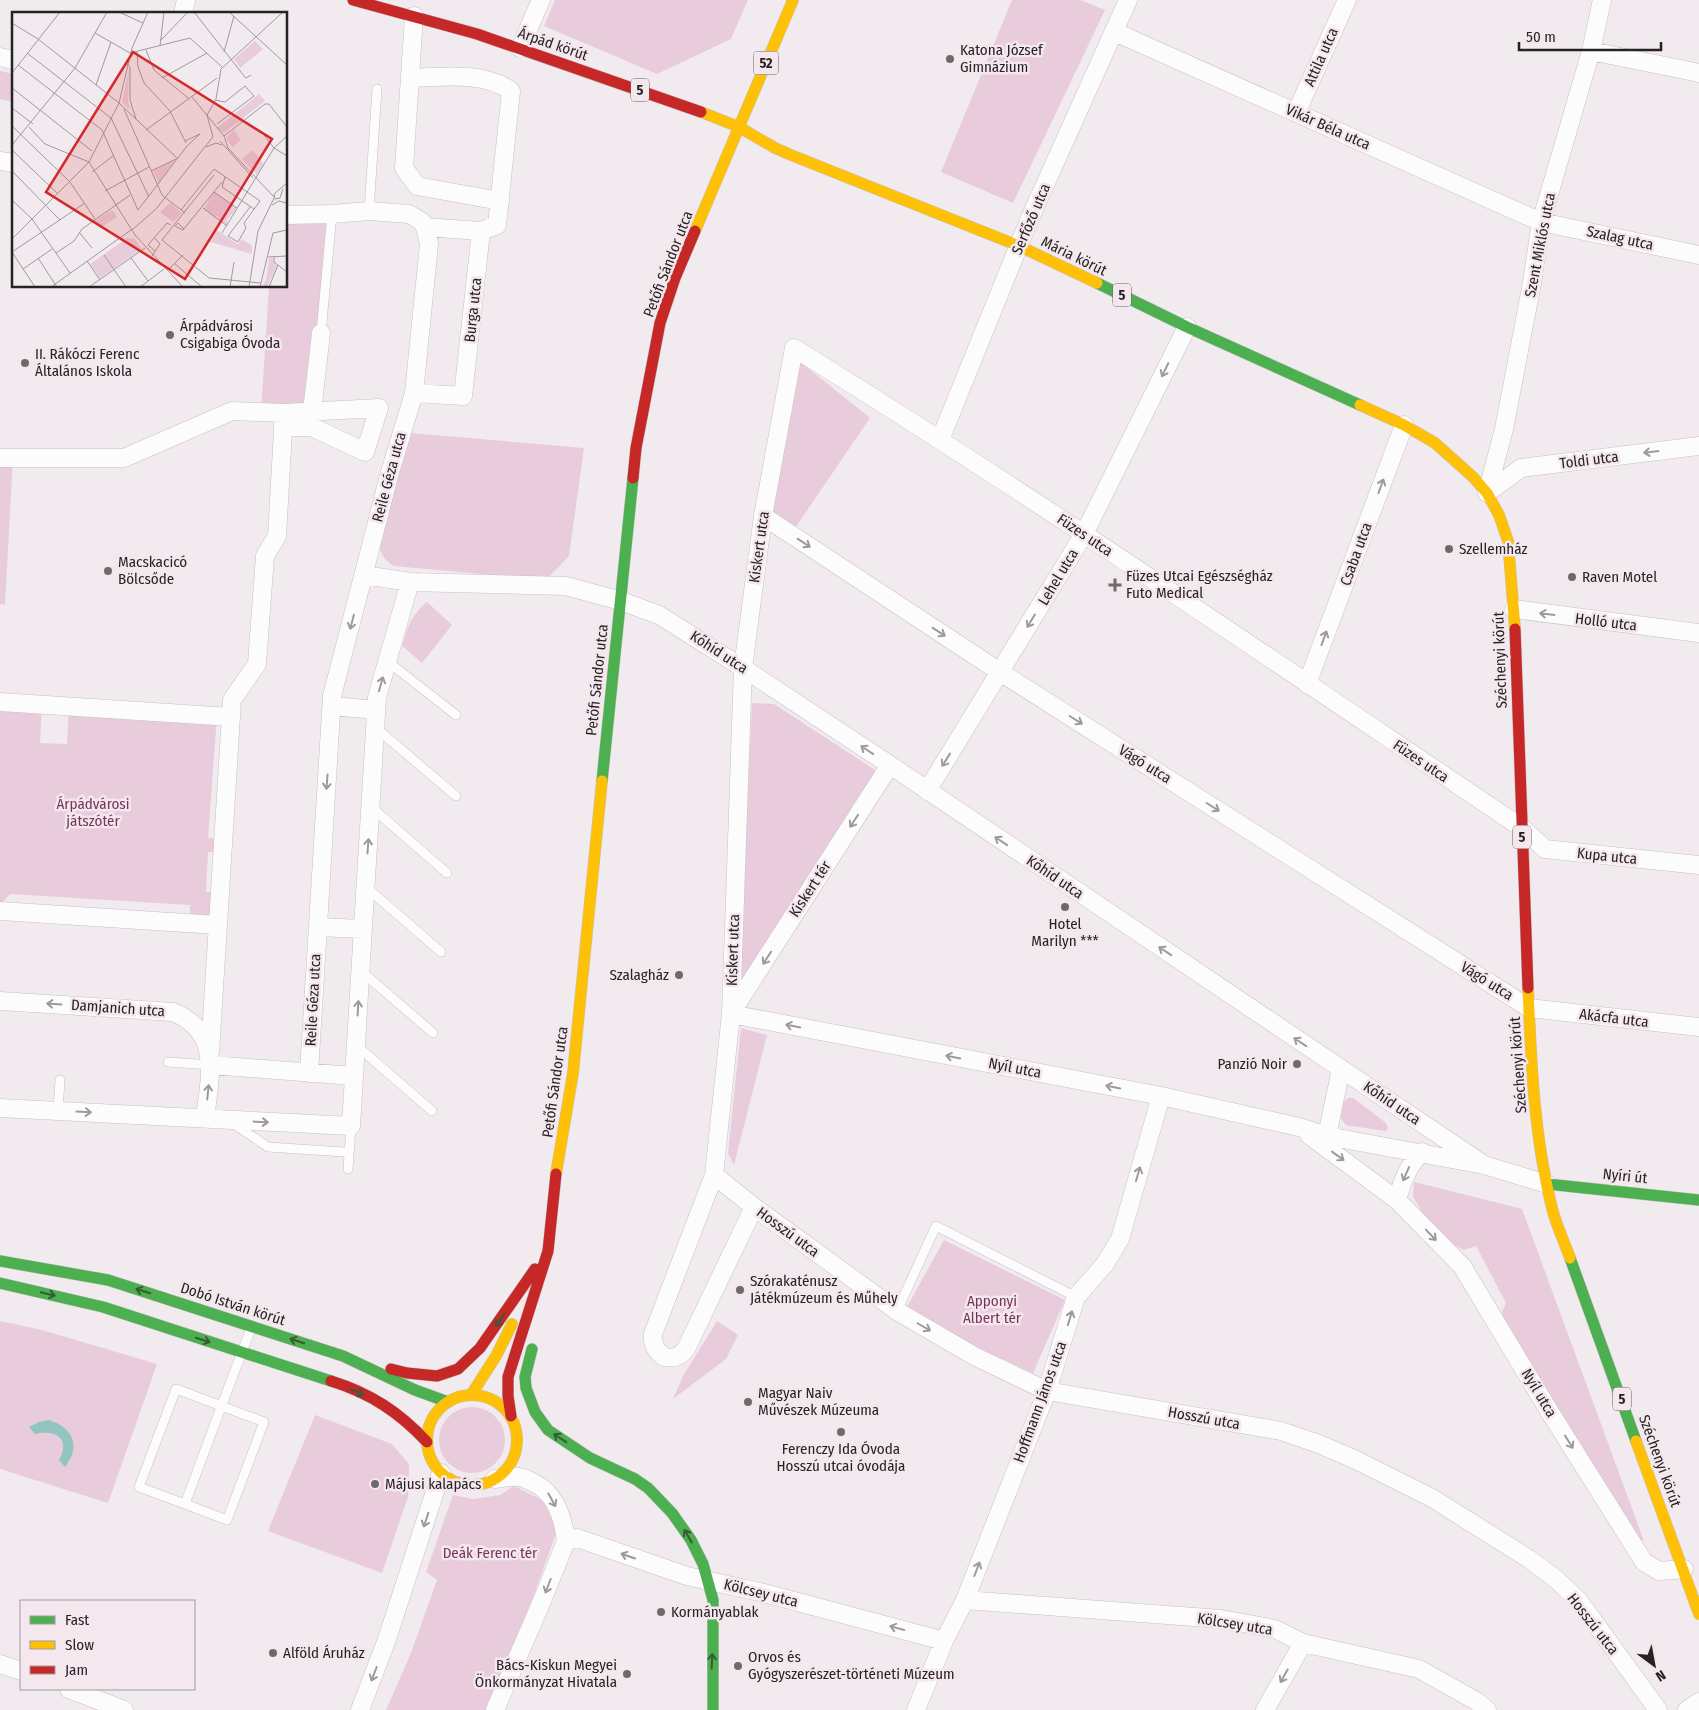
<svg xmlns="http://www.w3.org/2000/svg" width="1699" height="1710" viewBox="0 0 1699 1710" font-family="'Fira Sans Condensed',sans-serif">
  <rect width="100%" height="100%" fill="#f1eaee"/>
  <path fill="#e9ccdc" d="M555,0H748L731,39L657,74L544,26Z
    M1012,0H1080L1105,10L1013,203L941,172Z
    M0,71L14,74V102L0,99Z
    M332,214L312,412H261L269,286H286V215Z
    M798,360L870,418L795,528L772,512Z
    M411,433L584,448L569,556L546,580L394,566C381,558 379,550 380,535Z
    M0,458H13L5,605L0,604Z
    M427,602L452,625L422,663L402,646C408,627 411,615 427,602Z
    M0,702L42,704L40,743L67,744L69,706L217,716L208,838L223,839L222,852H208L206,892L219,893L217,925L190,923V905L10,894L0,905Z
    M752,703L774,704L878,772L739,985Z
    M741,1028L767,1035L734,1165L728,1153Z
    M1348,1098H1353L1386,1123L1388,1129L1385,1131L1346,1125L1342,1120L1339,1113L1342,1104Z
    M1414,1182L1522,1209L1644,1541L1631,1534L1498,1321L1506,1303L1476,1246L1464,1250L1452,1244L1424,1215L1413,1197Z
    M944,1240L1065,1300L1033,1373L974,1346L907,1307Z
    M0,1321L42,1330L157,1364L108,1503L0,1469Z
    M717,1321L738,1335L726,1359L673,1399L683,1376Z
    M439 1440a33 33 0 1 1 66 0a33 33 0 1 1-66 0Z
    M315,1415L392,1444L409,1464L408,1497L382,1573L268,1531Z
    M514,1486L542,1500L558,1528L533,1597L486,1710H386L411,1653L437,1580L426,1572L453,1495L473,1499L500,1495Z"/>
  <path fill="#92c4c0" d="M49,1420C74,1428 81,1447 65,1467L59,1460C71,1439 56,1429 35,1434L29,1427L39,1422Z"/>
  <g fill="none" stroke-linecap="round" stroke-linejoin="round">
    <g stroke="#c7c1c4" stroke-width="10">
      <path id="lane" d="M369,211L377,89
        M321,333L332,214
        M387,661L456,715
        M376,728L456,796
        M370,806L447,873
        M366,887L441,952
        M361,971L433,1033
        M357,1046L432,1111
        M168,1062L211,1065
        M58,1111L60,1080
        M231,1122L268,1147L344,1152
        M348,1169L351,1126
        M897,1311L936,1226L1076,1297
        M185,1504L227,1520L264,1422L176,1389L139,1487L185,1504C207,1445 229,1385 252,1326"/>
    </g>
    <g stroke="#c7c1c4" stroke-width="19">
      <path id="street" d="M183,14L186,0
        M414,16L404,168L417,186L500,201
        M1115,32L1541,222L1699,255
        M520,48L541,0
        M1591,51L1699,73
        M0,57L14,60
        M410,78C443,77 483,71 511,91L497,225L481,231L425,227
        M1296,113L1347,0
        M0,161L14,163
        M286,215L332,214L369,211L409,214L421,221L425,227L429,244L414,393L390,472L332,696L309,1073
        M414,393L463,396L481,231
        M312,412L321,333
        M940,440L1030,218L1128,0
        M0,458H124L232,411L284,413L379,408L365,452L312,427H283
        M1487,493L1504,429L1532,283L1541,222L1591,51L1602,0
        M1487,493L1521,468L1699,446
        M763,516L1000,672L1529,1008L1699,1027
        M364,575L410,582L566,586L621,601L659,615L743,668L890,765L1484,1165
        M1514,609L1699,633
        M1307,684L1404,425
        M0,702L231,717
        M332,706L376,710
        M927,791L1084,534L1187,327
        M0,911L217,925
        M318,927L362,929
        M0,1001L173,1012C222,1032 210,1077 205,1118
        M731,1013L890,765
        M731,1014L1161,1096L1299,1127L1327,1136L1484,1165L1547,1184
        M210,1052L232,700L257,664L265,556L277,536L284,413
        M211,1065L353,1076
        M0,1108L351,1126L377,697L410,582
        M1309,1135L1397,1200L1462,1266L1551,1414L1644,1562L1659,1571L1684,1569
        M1327,1136L1341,1069
        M714,1175L754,1207L897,1311L974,1356L1047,1391L1281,1431L1319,1444L1356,1460L1432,1498L1529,1559L1557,1580L1579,1601L1658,1710
        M1397,1200C1403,1180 1407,1167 1422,1152
        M754,1207L686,1349C680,1357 674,1359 664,1357C656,1351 652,1345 653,1334L714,1175L731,1014L743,668L763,516L794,348C1041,501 1281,666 1522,828L1545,849L1699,865
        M566,1541L577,1538L687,1576L764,1593L944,1641
        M965,1600L1221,1619L1275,1629L1303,1643L1419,1669L1476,1701L1487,1710
        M0,1664L21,1671
        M69,1689L124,1710
        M360,1710L386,1642L441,1473
        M495,1710L542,1601L566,1541C563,1516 555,1491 530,1481C526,1479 522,1477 519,1477C511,1476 503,1478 495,1479
        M916,1710L944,1641L965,1600L1047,1391L1076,1297L1105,1264L1120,1239L1161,1096
        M1265,1710L1303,1643
        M1687,1710L1699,1702"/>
    </g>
    <g stroke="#c7c1c4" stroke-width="12">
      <path id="fast" d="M1097,283L1187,327L1360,405
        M602,781L633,478
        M1547,1184L1699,1200
        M1570,1258L1636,1441
        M0,1261L108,1280L343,1356L415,1390L448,1402
        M0,1283L103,1307L331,1381
        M532,1349L525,1377L526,1388L535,1412L548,1430L590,1458L635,1479L648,1488L672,1513L691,1540L703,1564L713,1600V1710"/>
    </g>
    <g stroke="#c7c1c4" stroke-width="12">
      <path id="slow" d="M701,112L739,127L775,148L791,155L1019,246L1097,283
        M739,127L793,0
        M695,231L739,127
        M1360,405L1404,425L1435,443L1473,477L1487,493L1499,515L1508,541L1515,629
        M1528,988C1531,1062 1534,1136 1552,1208C1556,1225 1564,1241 1570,1258
        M556,1174L573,1073L602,781
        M427 1440a45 45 0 1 1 90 0a45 45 0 1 1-90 0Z
        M471,1395L496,1356L512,1324
        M1636,1441L1699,1614"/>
    </g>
    <g stroke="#c7c1c4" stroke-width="12">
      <path id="jam" d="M353,0L477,34L701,112
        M633,478L636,448L660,323L675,278L695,231
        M1515,629L1528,988
        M391,1369L407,1373L437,1376L458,1369L480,1348L535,1269
        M331,1381C370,1393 399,1412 427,1442
        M511,1416L508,1396V1377L548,1251L556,1174"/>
    </g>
    <use href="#lane" stroke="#fdfcfc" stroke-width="9"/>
    <use href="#street" stroke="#fdfcfc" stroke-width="18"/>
    <use href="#fast" stroke="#4caf50" stroke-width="11"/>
    <use href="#slow" stroke="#ffc107" stroke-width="11"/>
    <use href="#jam" stroke="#c62828" stroke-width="11"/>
  </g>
  <defs><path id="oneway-shaft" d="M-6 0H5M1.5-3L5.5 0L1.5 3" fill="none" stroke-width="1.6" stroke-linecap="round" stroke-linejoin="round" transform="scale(1.25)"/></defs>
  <g stroke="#9d9a9b">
    <use href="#oneway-shaft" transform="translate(1165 370) rotate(116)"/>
    <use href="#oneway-shaft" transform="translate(1651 452) rotate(173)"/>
    <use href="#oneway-shaft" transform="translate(1381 486) rotate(-70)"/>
    <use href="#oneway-shaft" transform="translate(804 543) rotate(33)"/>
    <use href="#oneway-shaft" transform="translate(1547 614) rotate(-173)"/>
    <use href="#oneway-shaft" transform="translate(1031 621) rotate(121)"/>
    <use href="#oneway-shaft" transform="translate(352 622) rotate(105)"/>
    <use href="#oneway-shaft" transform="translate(939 632) rotate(33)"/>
    <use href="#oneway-shaft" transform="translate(1324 638) rotate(-70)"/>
    <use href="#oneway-shaft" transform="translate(381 684) rotate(-74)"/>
    <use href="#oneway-shaft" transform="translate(1076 720) rotate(32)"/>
    <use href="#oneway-shaft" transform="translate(867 750) rotate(-146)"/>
    <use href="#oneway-shaft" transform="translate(946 760) rotate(122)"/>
    <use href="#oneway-shaft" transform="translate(327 782) rotate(94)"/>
    <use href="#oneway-shaft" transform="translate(1213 807) rotate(32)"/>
    <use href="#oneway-shaft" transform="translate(854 821) rotate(123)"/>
    <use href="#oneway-shaft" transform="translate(1001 841) rotate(-146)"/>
    <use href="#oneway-shaft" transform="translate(368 846) rotate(-86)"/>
    <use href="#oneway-shaft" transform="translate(1165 951) rotate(-146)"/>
    <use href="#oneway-shaft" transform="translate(767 958) rotate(123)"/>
    <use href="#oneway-shaft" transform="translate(54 1004) rotate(-176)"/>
    <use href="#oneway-shaft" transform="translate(358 1008) rotate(-87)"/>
    <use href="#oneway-shaft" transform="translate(793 1026) rotate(-169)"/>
    <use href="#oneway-shaft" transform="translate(1300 1042) rotate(-146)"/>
    <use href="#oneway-shaft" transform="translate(953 1057) rotate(-169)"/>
    <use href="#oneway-shaft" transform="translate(1113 1087) rotate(-169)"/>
    <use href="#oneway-shaft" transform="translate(208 1092) rotate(-84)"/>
    <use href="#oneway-shaft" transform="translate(84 1112) rotate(3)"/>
    <use href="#oneway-shaft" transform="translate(261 1122) rotate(3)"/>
    <use href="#oneway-shaft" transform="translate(1338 1156) rotate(36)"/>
    <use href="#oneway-shaft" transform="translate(1138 1174) rotate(-74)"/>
    <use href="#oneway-shaft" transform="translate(1406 1174) rotate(114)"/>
    <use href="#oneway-shaft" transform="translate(1431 1235) rotate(46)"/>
    <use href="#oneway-shaft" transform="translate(1070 1318) rotate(-73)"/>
    <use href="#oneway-shaft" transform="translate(924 1327) rotate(30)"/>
    <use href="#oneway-shaft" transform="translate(1569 1442) rotate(58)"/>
    <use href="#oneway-shaft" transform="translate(552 1500) rotate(61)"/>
    <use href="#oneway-shaft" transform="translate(426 1520) rotate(108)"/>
    <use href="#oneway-shaft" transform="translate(628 1556) rotate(-161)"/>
    <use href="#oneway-shaft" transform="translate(977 1569) rotate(-69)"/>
    <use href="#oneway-shaft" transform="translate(548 1586) rotate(111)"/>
    <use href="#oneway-shaft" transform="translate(897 1628) rotate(-165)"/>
    <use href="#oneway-shaft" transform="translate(374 1674) rotate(111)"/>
    <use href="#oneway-shaft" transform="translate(1284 1676) rotate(119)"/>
  </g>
  <g stroke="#365b36">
    <use href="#oneway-shaft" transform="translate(143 1291) rotate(-162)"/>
    <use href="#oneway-shaft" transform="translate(48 1294) rotate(13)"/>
    <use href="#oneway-shaft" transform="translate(500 1320) rotate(125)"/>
    <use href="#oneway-shaft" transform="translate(203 1340) rotate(18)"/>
    <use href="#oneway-shaft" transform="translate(297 1341) rotate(-162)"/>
    <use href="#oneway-shaft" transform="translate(357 1392) rotate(24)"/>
    <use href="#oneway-shaft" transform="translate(560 1438) rotate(-146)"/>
    <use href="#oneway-shaft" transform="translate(688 1536) rotate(-120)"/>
    <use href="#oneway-shaft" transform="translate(712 1661) rotate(-87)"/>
  </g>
  <g fill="#6e696b" stroke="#f4e7ee" stroke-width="2">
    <circle cx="950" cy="59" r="5"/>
    <circle cx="170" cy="335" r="5"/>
    <circle cx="25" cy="363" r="5"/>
    <circle cx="1449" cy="549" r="5"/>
    <circle cx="108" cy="571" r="5"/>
    <circle cx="1572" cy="577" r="5"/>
    <path d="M1112.5 577.5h5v5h5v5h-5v5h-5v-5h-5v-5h5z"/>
    <circle cx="1065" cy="907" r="5"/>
    <circle cx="679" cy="975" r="5"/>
    <circle cx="1297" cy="1064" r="5"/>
    <circle cx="740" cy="1290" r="5"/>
    <circle cx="748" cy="1402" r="5"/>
    <circle cx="841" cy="1432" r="5"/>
    <circle cx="375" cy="1484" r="5"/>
    <circle cx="661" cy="1612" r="5"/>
    <circle cx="273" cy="1653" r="5"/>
    <circle cx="738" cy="1666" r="5"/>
    <circle cx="627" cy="1674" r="5"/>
  </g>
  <g text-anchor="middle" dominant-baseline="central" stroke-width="5" stroke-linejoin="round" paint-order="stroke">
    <g fill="#f4e7ee" stroke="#645e61" stroke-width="1">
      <rect x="753.5" y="51.5" width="25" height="23" rx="4"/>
      <rect x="631" y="78.5" width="18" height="23" rx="4"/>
      <rect x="1113" y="283.5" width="18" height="23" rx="4"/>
      <rect x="1513" y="825.5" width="18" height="23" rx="4"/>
      <rect x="1613" y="1387.5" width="18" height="23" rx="4"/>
    </g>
    <g font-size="14" font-weight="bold" fill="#272325">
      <text x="766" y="63">52</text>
      <text x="640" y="90">5</text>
      <text x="1122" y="295">5</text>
      <text x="1522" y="837">5</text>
      <text x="1622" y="1399">5</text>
    </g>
    <g font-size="15" fill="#272325" stroke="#f4e7ee">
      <text transform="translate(553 44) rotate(19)">Árpád körút</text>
      <text transform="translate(1321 57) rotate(-66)">Attila utca</text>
      <text transform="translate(1328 127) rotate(24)">Vikár Béla utca</text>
      <text transform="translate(1031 219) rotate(-67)">Serfőző utca</text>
      <text transform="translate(1620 238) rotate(12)">Szalag utca</text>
      <text transform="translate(1540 245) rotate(-79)">Szent Miklós utca</text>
      <text transform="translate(1074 256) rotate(26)">Mária körút</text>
      <text transform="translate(668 264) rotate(-69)">Petőfi Sándor utca</text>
      <text transform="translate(473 310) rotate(-84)">Burga utca</text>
      <text transform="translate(1589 460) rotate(-7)">Toldi utca</text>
      <text transform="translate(389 477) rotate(-75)">Reile Géza utca</text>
      <text transform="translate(1085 535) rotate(34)">Füzes utca</text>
      <text transform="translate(759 547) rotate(-82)">Kiskert utca</text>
      <text transform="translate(1356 554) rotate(-70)">Csaba utca</text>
      <text transform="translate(1058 577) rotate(-59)">Lehel utca</text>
      <text transform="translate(1606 622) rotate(7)">Holló utca</text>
      <text transform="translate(719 652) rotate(33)">Kőhíd utca</text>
      <text transform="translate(1500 660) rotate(-92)">Széchenyi körút</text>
      <text transform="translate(597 680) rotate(-84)">Petőfi Sándor utca</text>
      <text transform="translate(1421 761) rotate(34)">Füzes utca</text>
      <text transform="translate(1145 764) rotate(32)">Vágó utca</text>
      <text transform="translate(1607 856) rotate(6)">Kupa utca</text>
      <text transform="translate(1055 877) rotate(34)">Kőhíd utca</text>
      <text transform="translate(810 889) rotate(-57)">Kiskert tér</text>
      <text transform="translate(733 950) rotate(-88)">Kiskert utca</text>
      <text transform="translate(1487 981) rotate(32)">Vágó utca</text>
      <text transform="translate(313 1000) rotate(-87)">Reile Géza utca</text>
      <text transform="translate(118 1008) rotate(4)">Damjanich utca</text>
      <text transform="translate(1614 1018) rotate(7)">Akácfa utca</text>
      <text transform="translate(1518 1065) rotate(-94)">Széchenyi körút</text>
      <text transform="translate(1015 1068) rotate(11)">Nyíl utca</text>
      <text transform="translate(555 1082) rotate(-82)">Petőfi Sándor utca</text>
      <text transform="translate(1392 1103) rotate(34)">Kőhíd utca</text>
      <text transform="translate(1625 1176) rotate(6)">Nyíri út</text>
      <text transform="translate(788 1232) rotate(36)">Hosszú utca</text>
      <text transform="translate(233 1304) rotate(18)">Dobó István körút</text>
      <text transform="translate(1539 1393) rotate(59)">Nyíl utca</text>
      <text transform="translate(1040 1402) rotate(-70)">Hoffmann János utca</text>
      <text transform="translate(1204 1418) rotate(10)">Hosszú utca</text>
      <text transform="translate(1660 1461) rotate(70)">Széchenyi körút</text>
      <text transform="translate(761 1593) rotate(14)">Kölcsey utca</text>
      <text transform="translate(1235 1624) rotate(9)">Kölcsey utca</text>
      <text transform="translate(1593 1624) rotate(52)">Hosszú utca</text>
    </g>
    <g font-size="15" fill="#272325" stroke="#f4e7ee" text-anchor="start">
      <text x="960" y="50">Katona József<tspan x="960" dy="17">Gimnázium</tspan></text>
      <text x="180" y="326">Árpádvárosi<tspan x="180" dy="17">Csigabiga Óvoda</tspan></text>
      <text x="35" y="354">II. Rákóczi Ferenc<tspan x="35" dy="17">Általános Iskola</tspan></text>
      <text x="1459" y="549">Szellemház</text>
      <text x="118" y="562">Macskacicó<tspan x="118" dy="17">Bölcsőde</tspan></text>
      <text x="1126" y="576">Füzes Utcai Egészségház<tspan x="1126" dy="17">Futo Medical</tspan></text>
      <text x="1582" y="577">Raven Motel</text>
      <text x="1065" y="924" text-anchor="middle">Hotel<tspan x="1065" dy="17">Marilyn ***</tspan></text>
      <text x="669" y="975" text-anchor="end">Szalagház</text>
      <text x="1287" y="1064" text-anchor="end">Panzió Noir</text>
      <text x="750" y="1281">Szórakaténusz<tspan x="750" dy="17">Játékmúzeum és Műhely</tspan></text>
      <text x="758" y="1393">Magyar Naiv<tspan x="758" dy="17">Művészek Múzeuma</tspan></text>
      <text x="841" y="1449" text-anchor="middle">Ferenczy Ida Óvoda<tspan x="841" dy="17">Hosszú utcai óvodája</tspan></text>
      <text x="385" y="1484">Májusi kalapács</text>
      <text x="671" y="1612">Kormányablak</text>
      <text x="283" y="1653">Alföld Áruház</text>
      <text x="748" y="1657">Orvos és<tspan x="748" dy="17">Gyógyszerészet-történeti Múzeum</tspan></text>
      <text x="617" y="1665" text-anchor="end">Bács-Kiskun Megyei<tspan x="617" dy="17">Önkormányzat Hivatala</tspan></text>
    </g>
    <g font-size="15" fill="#76345b" stroke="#f4e7ee">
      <text x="93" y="804">Árpádvárosi<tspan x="93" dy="17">játszótér</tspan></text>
      <text x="992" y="1301">Apponyi<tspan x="992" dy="17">Albert tér</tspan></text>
      <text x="490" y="1553">Deák Ferenc tér</text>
    </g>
  </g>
  <g transform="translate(12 12)">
    <rect width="275" height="275" fill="#f1eaee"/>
    <path d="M243,29L251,37L228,56L222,47ZM117,57L116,89L118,98L110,90ZM247,82L253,89L212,121L205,116ZM222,118L229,128L220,135L214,126ZM241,138L252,152L245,163L230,147ZM163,148L147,171L146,170L141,159ZM202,180L225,196L215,208V214L205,207L207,204L203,205L192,197ZM158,191L170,201L161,210L148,200ZM100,198L105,205L88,216L83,209ZM203,217L226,232L230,227L240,234V242L195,229ZM115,226L123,227L130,237L88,266L78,252ZM260,246L265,254L255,275L251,273L254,268L257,247Z" fill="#e9ccdc"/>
    <path fill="none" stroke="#a09a9e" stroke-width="1" d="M107,0L131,11M136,0L120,36L107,91L77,150L123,223L171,275M182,0L232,64L234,66L239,63M217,0L275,53M0,11L26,27L107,91L165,146M83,21L118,41L178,26L210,55M148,29L176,0M148,34L152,0M134,38L142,58L176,86M125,40L126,55L132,71L158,99L174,131M212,40L222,4M15,41L99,106L137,185M115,52L118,55V88L124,107M6,53L90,118L126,198L175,134L188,122L173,129M0,61L48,0M150,66L195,41M84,73L99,30M0,76L80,139M180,85L212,124M203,88L213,90L233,74L242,84L205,112M0,96L21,112M112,97L150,183L173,201M0,114L58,170L83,207M17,115L33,132L77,150M134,118L205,66M249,119L262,136L275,144M212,124L253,92H257L275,115M212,124L216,136L262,185M208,129L241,166M0,133L63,56L95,0M194,135L204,131L210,133M192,136L201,125L195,103L204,87L209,57L271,0M0,138L45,181M0,159L48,208M139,159L164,147M80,160L101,144M202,163L150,228L197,266L249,271M213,165L210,175L242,197M271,177L268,186L263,187L262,182L275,171M93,179L137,155M202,180L225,196M0,188L20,207L58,261M260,193L267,189L274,191M191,196L215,214M169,198L202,157L248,189L232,211L234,216L226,230L216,224L238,195M172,217L166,211L163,214L171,218L210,170M120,218L144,197L192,136M67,220L80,236M210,221L262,136L275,124M0,227L77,150M143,239L136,233L155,211L159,213M0,240L73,191M0,240L23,275M44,241L62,229L70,217L118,183M92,243L114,275M140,244L148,232L142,225M256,245L275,244M262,245V250L275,260M26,246L45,275M119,246L136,269M75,249L88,268M163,252L190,275M11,257L40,237M156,258L171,243M39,275L119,218M77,275L133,236M128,275L152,257M218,275L222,250M237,275L246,219L262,186M248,275L261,221L275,218M257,275L266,253"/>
    <path fill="#d62828" fill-opacity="0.15" stroke="#d62828" stroke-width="2.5" d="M121,40L260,127L173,267L34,180Z"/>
    <rect width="275" height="275" fill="none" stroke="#272325" stroke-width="2.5"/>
  </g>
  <rect x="20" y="1600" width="175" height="90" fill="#f4e7ee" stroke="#a2999e"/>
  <rect x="30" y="1616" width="25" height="8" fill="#4caf50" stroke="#a2999e"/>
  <text x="65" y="1625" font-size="15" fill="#272325">Fast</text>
  <rect x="30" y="1641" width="25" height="8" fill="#ffc107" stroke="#a2999e"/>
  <text x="65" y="1650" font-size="15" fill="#272325">Slow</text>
  <rect x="30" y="1666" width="25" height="8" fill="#c62828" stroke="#a2999e"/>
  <text x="65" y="1675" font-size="15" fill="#272325">Jam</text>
  <g transform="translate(1654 1665) rotate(148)" stroke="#f4e7ee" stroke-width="4" paint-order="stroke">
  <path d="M0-4L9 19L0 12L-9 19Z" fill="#272325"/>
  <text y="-8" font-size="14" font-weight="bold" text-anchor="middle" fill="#272325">N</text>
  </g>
  <path d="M1519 42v8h142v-8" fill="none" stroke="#272325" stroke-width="2.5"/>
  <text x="1526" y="42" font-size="15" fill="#272325" stroke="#f4e7ee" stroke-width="4" paint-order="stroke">50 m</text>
</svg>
